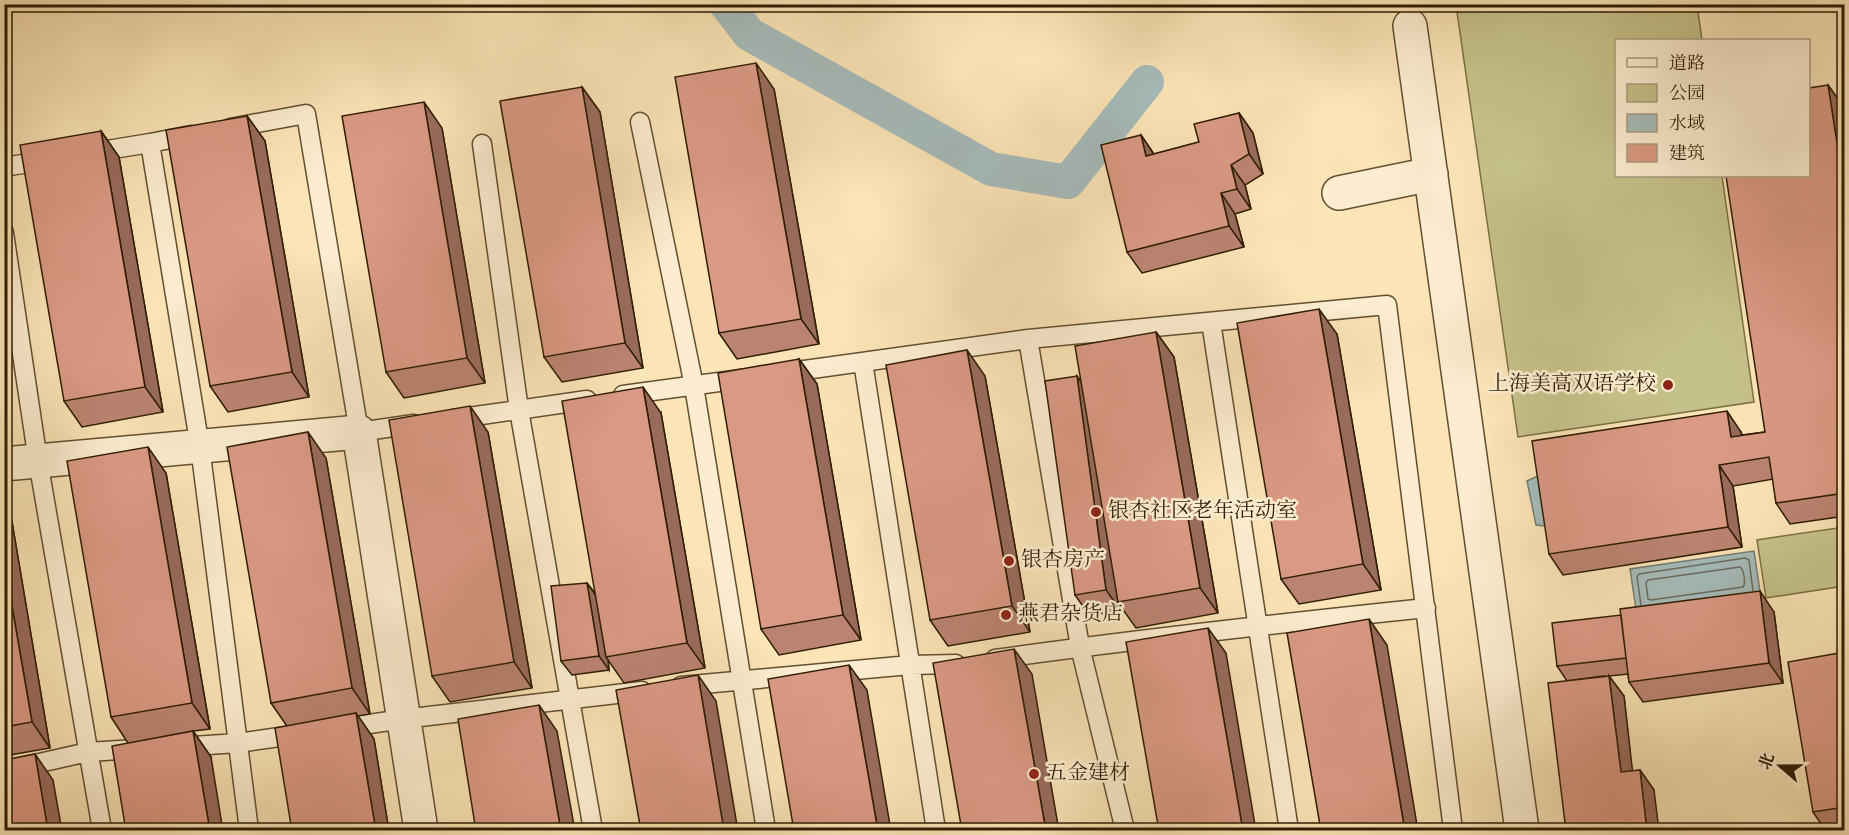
<svg xmlns="http://www.w3.org/2000/svg" width="1849" height="835" viewBox="0 0 1849 835" font-family="'Sorts Mill Goudy','Noto Serif SC',serif">
  <rect width="100%" height="100%" fill="#fbe4b6"/>
  <filter id="stains"><feTurbulence type="fractalNoise" baseFrequency=".00333" numOctaves="4"/><feColorMatrix values="0 0 0 0 .2 0 0 0 0 .09 0 0 0 0 .02 0 0 0 .5 -.17"/></filter>
  <radialGradient id="worn" r=".72"><stop offset=".6" stop-color="#630" stop-opacity="0"/><stop offset="1" stop-color="#630" stop-opacity=".3"/></radialGradient>
  <path fill="#c5c289" stroke="#7a7046" stroke-width="1.5" d="M1456,5H1697L1702,40H1616V176H1722L1754,402L1518,437Z
    M1844,527V586L1766,598L1757,540Z"/>
  <path fill="#a5bbba" stroke="#757c71" stroke-width="1.5" d="M1544,473L1552,527L1536,525L1527,481Z
    M1754,551L1761,598L1637,616L1630,569Z"/>
  <g fill="none" stroke-linecap="round" stroke-linejoin="round">
    <path stroke="#6a6c5e" stroke-width="1.5" d="M1740,567C1744,570 1746,583 1743,587L1651,600L1648,599L1646,583L1648,580Z
      M1641,605L1637,577L1639,574L1745,558L1749,560L1753,591"/>
    <path stroke="#a5bbba" stroke-width="34" d="M726,4L749,34L991,169L1068,182L1147,82"/>
    <g stroke="#614f30" stroke-width="21">
      <path id="lane" d="M640,122L694,386L766,830
        M230,128L306,114L359,432L414,424
        M191,135L150,143L200,447L249,830
        M482,144L519,410L593,830
        M89,153L150,143
        M4,167L47,160
        M4,233L38,461L102,830
        M1211,322L1289,830
        M863,362L936,830
        M783,373L1028,339
        M623,395L741,379
        M454,419L587,400
        M995,659C1138,639 1282,623 1426,608
        M681,686L910,665L956,664
        M342,728L403,719L642,691
        M178,747L238,743L300,734
        M4,771L88,752L135,749
        M1125,830L1080,647L1028,339L1387,305L1453,830"/>
    </g>
    <g stroke="#614f30" stroke-width="36">
      <path id="street" d="M1410,26L1522,830
        M1339,193L1431,174
        M4,464L359,432L421,830"/>
    </g>
    <use href="#lane" stroke="#fcedd0" stroke-width="18"/>
    <use href="#street" stroke="#fcedd0" stroke-width="33"/>
  </g>
  <path fill="#bb8472" stroke="#2e1d03" stroke-width="1.5" d="M1828,85L1842,105L1845,121V516L1790,524L1776,503L1773,479L1733,486L1742,547L1563,575L1549,554L1741,432L1742,435L1765,432Z
    M582,87L600,112L643,368L562,382L544,357Z
    M774,89L819,344L737,359L719,333Z
    M1239,113L1253,133L1263,174L1245,185L1251,209L1235,214L1244,247L1142,273L1127,252L1141,135L1154,154L1199,142Z
    M247,116L265,141L309,397L228,412L210,386Z
    M442,128L485,383L404,398L386,372Z
    M101,131L119,157L163,412L82,427L64,401Z
    M1156,332L1174,357L1218,613L1136,628L1119,604L1121,611L1089,615L1075,595L1077,376L1081,382Z
    M1337,334L1381,590L1299,604L1281,579Z
    M799,359L817,384L861,640L779,655L761,629Z
    M985,376L1030,632L948,646L930,620Z
    M661,413L705,668L624,683L608,660L609,670L572,675L561,661L587,583L595,593Z
    M488,432L532,688L450,702L432,676Z
    M326,458L370,714L358,716L374,739L389,831H292L287,726L271,703Z
    M166,473L210,729L193,731L211,757L128,743L111,717Z
    M4,489L7,492L50,748L4,756Z
    M1774,612L1783,683L1643,702L1629,682L1628,674L1609,676L1624,696L1632,771L1640,770L1654,790L1566,831L1604,676L1567,681L1557,666Z
    M1845,652V830L1826,831L1813,812Z"/>
  <path fill="#996b5c" stroke="#2e1d03" stroke-width="1.5" d="M756,63L774,89L819,344L801,319Z
    M1828,85L1842,105L1845,121V195Z
    M582,87L600,112L643,368L625,343Z
    M424,102L442,128L485,383L467,358Z
    M1239,113L1253,133L1263,174L1249,154Z
    M247,116L265,141L309,397L292,372Z
    M101,131L119,157L163,412L145,387Z
    M1141,135L1155,156H1146Z
    M1231,165L1245,185L1251,209L1237,189Z
    M1221,193L1235,214L1244,247L1229,226Z
    M1319,309L1337,334L1381,590L1363,564Z
    M1156,332L1174,357L1218,613L1200,588Z
    M967,350L985,376L1030,632L1012,606Z
    M799,359L817,384L861,640L843,615Z
    M1077,376L1091,397L1118,602L1121,611L1106,590Z
    M643,387L661,413L705,668L687,643Z
    M470,406L488,432L532,688L514,662Z
    M1727,411L1741,432L1746,458L1731,437Z
    M1838,415L1845,424V459Z
    M308,432L326,458L370,714L352,688Z
    M148,447L166,473L210,729L192,703Z
    M1719,465L1733,486L1742,547L1728,527Z
    M4,489L7,492L50,748L32,722L4,560Z
    M587,583L597,597L606,657L608,660L609,670L599,656Z
    M1760,591L1774,612L1783,683L1769,663Z
    M1369,619L1387,645L1418,831H1405Z
    M1208,628L1226,653L1256,831H1243Z
    M1014,649L1032,674L1059,831H1046Z
    M849,665L867,690L891,831H878Z
    M698,675L716,701L738,831H724Z
    M1609,676L1624,696L1635,793L1621,772Z
    M539,705L557,731L575,831H561Z
    M356,713L374,739L389,831H376Z
    M193,731L211,757L223,831H210Z
    M35,754L53,780L62,831H48Z
    M1640,770L1654,790L1659,831H1647Z"/>
  <path fill="#da9984" stroke="#2e1d03" stroke-width="1.5" d="M756,63L801,319L719,333L675,77Z
    M1828,85L1845,195V414L1838,415L1845,459V493L1776,503L1769,457L1719,465L1728,527L1549,554L1532,441L1727,411L1731,437L1765,432L1726,176H1809V88Z
    M582,87L625,343L544,357L500,101Z
    M424,102L467,358L386,372L342,116Z
    M1239,113L1249,154L1231,165L1237,189L1221,193L1229,226L1127,252L1101,145L1141,135L1146,156L1199,142L1194,124Z
    M247,116L292,372L210,386L166,130Z
    M101,131L145,387L64,401L20,145Z
    M1319,309L1363,564L1281,579L1237,323Z
    M1156,332L1200,588L1118,602L1075,346Z
    M967,350L1012,606L930,620L886,365Z
    M799,359L843,615L761,629L718,373Z
    M1077,376L1106,590L1075,595L1045,381Z
    M643,387L687,643L606,657L562,401Z
    M470,406L514,662L432,676L389,420Z
    M308,432L352,688L271,703L227,447Z
    M148,447L192,703L111,717L67,461Z
    M4,560L32,722L4,727Z
    M587,583L599,656L561,661L551,586Z
    M1760,591L1769,663L1629,682L1620,609Z
    M1621,615L1626,658L1557,666L1552,623Z
    M1369,619L1405,831H1321L1287,633Z
    M1208,628L1243,831H1159L1126,642Z
    M1014,649L1046,831H962L933,663Z
    M1845,652V807L1813,812L1788,662Z
    M849,665L878,831H794L768,679Z
    M698,675L724,831H641L616,690Z
    M1609,676L1621,772L1640,770L1647,831H1566L1548,683Z
    M539,705L561,831H476L458,719Z
    M356,713L376,831H292L275,728Z
    M193,731L210,831H126L112,746Z
    M35,754L48,831H4V760Z"/>
  <g fill="#8f2418" stroke="#fcedd0" stroke-width="2">
    <circle cx="1668" cy="385" r="6"/>
    <circle cx="1096" cy="512" r="6"/>
    <circle cx="1009" cy="561" r="6"/>
    <circle cx="1006" cy="615" r="6"/>
    <circle cx="1034" cy="774" r="6"/>
  </g>
  <g text-anchor="middle" dominant-baseline="central" stroke-width="5" stroke-linejoin="round" paint-order="stroke">
    <g font-size="21" fill="#2e1d03" stroke="#fcedd0" text-anchor="start">
      <text x="1656" y="385" text-anchor="end">上海美高双语学校</text>
      <text x="1108" y="512">银杏社区老年活动室</text>
      <text x="1021" y="561">银杏房产</text>
      <text x="1018" y="615">燕君杂货店</text>
      <text x="1046" y="774">五金建材</text>
    </g>
  </g>
  <rect width="1849" height="835" fill="none" stroke="#fbe4b6" stroke-width="24"/>
  <rect x="6" y="6" width="1837" height="823" fill="none" stroke="#2e1d03" stroke-width="3"/>
  <rect x="12" y="12" width="1825" height="811" fill="none" stroke="#2e1d03" stroke-width="1.5"/>
  <rect x="1615" y="39" width="195" height="138" fill="#fcedd0" stroke="#aa9a7e" stroke-width="1.5"/>
  <rect x="1627" y="58" width="30" height="9" fill="#fcedd0" stroke="#aa9a7e" stroke-width="1.5"/>
  <text x="1669" y="69" font-size="18" fill="#2e1d03">道路</text>
  <rect x="1627" y="84" width="30" height="18" fill="#c5c289" stroke="#aa9a7e" stroke-width="1.5"/>
  <text x="1669" y="99" font-size="18" fill="#2e1d03">公园</text>
  <rect x="1627" y="114" width="30" height="18" fill="#a5bbba" stroke="#aa9a7e" stroke-width="1.5"/>
  <text x="1669" y="129" font-size="18" fill="#2e1d03">水域</text>
  <rect x="1627" y="144" width="30" height="18" fill="#da9984" stroke="#aa9a7e" stroke-width="1.5"/>
  <text x="1669" y="159" font-size="18" fill="#2e1d03">建筑</text>
  <g transform="translate(1780 766) rotate(290)" stroke="#fcedd0" stroke-width="4.5" paint-order="stroke">
  <path d="M0-4.5L10 22L0 15L-10 22Z" fill="#2e1d03"/>
  <text y="-9" font-size="16" font-weight="bold" text-anchor="middle" fill="#2e1d03">北</text>
  </g>
  <rect width="100%" height="100%" filter="url(#stains)"/>
  <rect width="100%" height="100%" fill="url(#worn)"/>
</svg>
